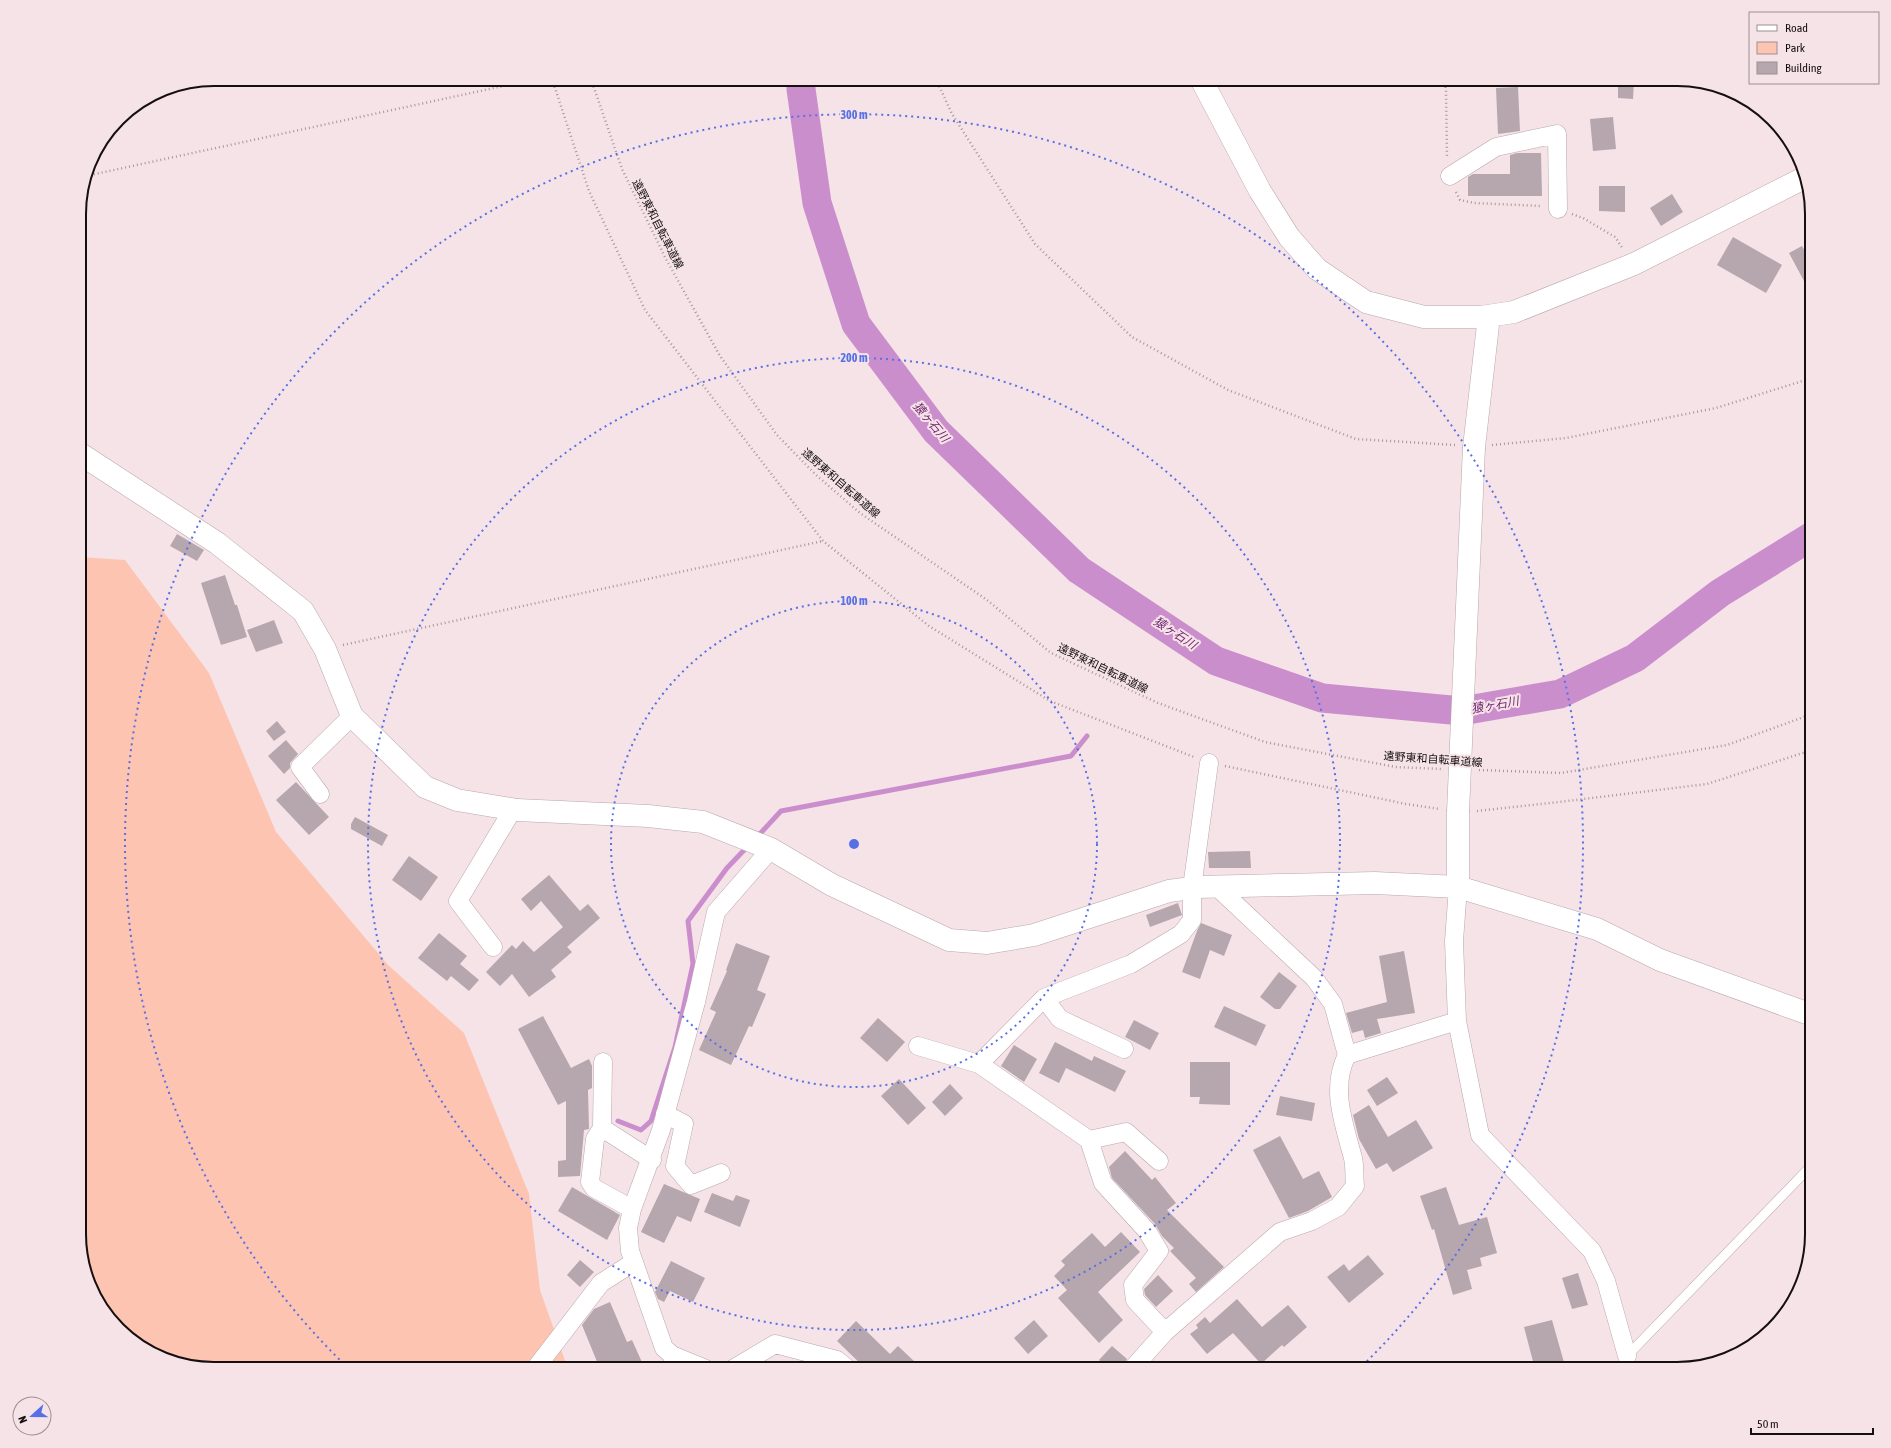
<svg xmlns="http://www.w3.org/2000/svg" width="1891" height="1448" viewBox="0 0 1891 1448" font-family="'Asap Condensed','Noto Sans JP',sans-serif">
  <rect width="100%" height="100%" fill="#f6e3e7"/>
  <path fill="#fdc4b1" d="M79,557L125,560L209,673L276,832L388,965L464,1033L529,1194L540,1290L568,1369H213L170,1362L131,1341L93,1294L79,1243Z"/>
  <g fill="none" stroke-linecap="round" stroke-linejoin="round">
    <path stroke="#cb8ecd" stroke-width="5" d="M757,837L781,811L1071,756L1087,736
      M618,1121L641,1130L651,1121L675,1047L693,964L688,921L727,868L748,846"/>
    <path stroke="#cb8ecd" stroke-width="29" d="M801,79V89L817,203L856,324L936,431L1079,570L1216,661L1322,698L1462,711L1560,694L1635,658L1720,593L1812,536"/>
  </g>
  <path fill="#b6a6ae" d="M1618,79H1634L1633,99L1618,98Z
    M1518,87L1520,131L1498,134L1496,88Z
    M1613,117L1616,149L1593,151L1590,119Z
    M1517,153H1541L1542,196H1468V177L1473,174H1510V155Z
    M1599,186H1625V212L1599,211Z
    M1672,194L1683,212L1661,226L1650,208Z
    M1733,237L1782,265L1766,293L1717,265Z
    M1802,246L1812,264V296L1789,253Z
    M177,534L204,550L197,561L170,546Z
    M225,575L235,605H237L247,637L221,645L201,583Z
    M274,620L283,643L256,652L247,630Z
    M277,721L286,732L274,741L266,731Z
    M286,740L298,754L290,763V768L284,774L268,756Z
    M296,782L329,817L309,835L276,800Z
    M355,817L388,835L382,846L351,829V824Z
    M1250,851L1251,868H1209L1208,852Z
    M409,856L438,877L421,901L392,880Z
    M549,875L580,911L588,904L600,918L567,947L572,952L551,970L556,977L529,997L512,974L500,986L486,972L512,945L516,949L523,941L534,952L563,927L541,901L531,911L521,899Z
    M1178,903L1182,915L1150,927L1146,915Z
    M1201,923L1232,935L1224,956L1210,950L1200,979L1182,972L1197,931Z
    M439,933L467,956L460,964L479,980L469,991L451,976L447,981L418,958Z
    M736,943L770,956L757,990L766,994L752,1027L749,1026L731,1065L699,1050L716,1012L710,1009L727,971L726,970Z
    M1404,951L1415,1013L1377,1019L1381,1033L1365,1038L1363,1030L1352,1033L1346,1013L1387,1002L1379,956Z
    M1279,972L1297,986L1280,1009H1275L1260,997Z
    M1224,1006L1266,1025L1256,1046L1214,1027Z
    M543,1016L571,1068L589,1059L592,1066V1088L588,1090L589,1129L584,1130L580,1176L558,1177V1161L566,1160V1101L558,1105L518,1029Z
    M878,1018L905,1042L887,1062L860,1038Z
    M1134,1020L1159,1033L1150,1050L1125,1037Z
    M1055,1042L1092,1061L1094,1056L1126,1071L1115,1092L1066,1068L1059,1083L1039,1073Z
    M1014,1045L1037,1059L1024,1082L1001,1066Z
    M1190,1062H1230V1105L1199,1104L1200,1097H1190Z
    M1387,1077L1398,1093L1377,1106L1367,1090Z
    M899,1079L926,1108L908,1125L881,1096Z
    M950,1084L963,1098L945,1116L932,1102Z
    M1280,1096L1315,1103L1312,1121L1276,1115Z
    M1369,1105L1388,1137L1416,1120L1433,1148L1393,1172L1387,1163L1376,1169L1359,1139L1353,1115Z
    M1280,1136L1303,1179L1319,1171L1332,1197L1308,1211L1289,1218L1253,1150Z
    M1125,1151L1152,1180L1155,1177L1176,1203L1167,1210L1224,1267L1196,1292L1189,1284L1196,1278L1170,1251L1174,1248L1162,1236L1155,1224L1112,1178L1109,1167Z
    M664,1184L700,1199L691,1222L677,1216L664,1243L641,1232Z
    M572,1187L620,1215L607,1240L558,1211Z
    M1446,1187L1459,1225L1487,1217L1497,1253L1480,1258L1482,1266L1467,1270L1472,1289L1453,1295L1434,1229L1432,1230L1420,1196Z
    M712,1193L733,1201L736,1195L750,1200L740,1227L704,1212Z
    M1121,1232L1140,1252L1098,1292L1123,1320L1099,1343L1058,1298L1067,1290L1054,1276L1065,1265L1061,1261L1092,1233L1105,1247Z
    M1368,1255L1384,1274L1349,1303L1327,1277L1344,1264L1349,1271Z
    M580,1260L594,1272L580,1287L567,1275Z
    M671,1261L705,1278L693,1302L670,1291L664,1302L658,1299L655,1292Z
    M1578,1273L1588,1305L1572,1309L1562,1278Z
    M1158,1275L1173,1291L1156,1307L1145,1295L1144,1289Z
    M1237,1299L1262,1327L1288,1305L1307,1327L1284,1347L1282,1345L1261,1364L1233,1333L1207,1354L1190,1334L1198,1328L1196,1325L1205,1317L1210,1323Z
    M610,1302L627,1342L632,1340L645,1369H600L582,1325L594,1309Z
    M1034,1320L1048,1336L1028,1354L1014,1338Z
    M1552,1320L1565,1366L1555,1369H1535L1524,1327Z
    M856,1321L890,1354L898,1346L916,1363L909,1369H866L837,1341Z
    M1112,1346L1127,1359L1122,1369H1109L1099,1360Z"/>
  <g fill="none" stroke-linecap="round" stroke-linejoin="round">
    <g stroke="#b9a7ab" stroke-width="10">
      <path id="lane" d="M1632,1369L1627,1356L1812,1165"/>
    </g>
    <g stroke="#b9a7ab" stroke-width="19">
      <path id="street" d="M1450,176L1496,147L1557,134L1558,209
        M320,794L300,767L352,716
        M1458,887L1454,941L1457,1021L1480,1135L1592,1251L1606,1281L1627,1356
        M493,947L458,901L513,809
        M1044,998L1060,1019L1124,1049
        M918,1046L979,1064L1044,998L1131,964L1181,934L1192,920V888L1209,763
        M1347,1055L1457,1021
        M979,1064L1089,1140L1126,1132L1159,1161
        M665,1114L684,1124L675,1166L691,1185L721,1173
        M602,1128L603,1062
        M1089,1140L1103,1183L1147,1231L1159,1251L1133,1285L1135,1300L1165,1332
        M632,1209L594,1188L590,1182L595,1139L602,1128L652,1160
        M672,1355L706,1369
        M535,1369L601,1283L634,1262
        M675,1369L672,1355L664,1348L630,1251L628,1228L632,1209L661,1130L696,1002L716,912L771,849
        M733,1369L775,1344L837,1360L848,1369
        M1132,1369L1165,1332L1280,1232L1312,1221L1338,1207L1355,1186C1354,1177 1355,1166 1353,1158C1344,1124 1330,1088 1347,1055L1333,1004L1314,978L1217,887"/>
    </g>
    <g stroke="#b9a7ab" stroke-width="23">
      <path id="secondary" d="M1201,79L1260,191L1289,237L1317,269L1366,302L1424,317H1481L1514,312L1634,264L1804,178
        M1474,447L1488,325L1481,317
        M79,453L217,543L303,611L325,649L352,716L425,787L457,800L517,810L648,816L703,822L771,849L832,885L949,940L987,943L1034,935L1169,891L1198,887L1375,883L1458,887L1597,929L1660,960L1812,1015
        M1458,887V812"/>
    </g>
    <path stroke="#a7989b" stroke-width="2.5" stroke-dasharray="1 3" stroke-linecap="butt" d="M552,79L589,191L645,310L823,541L929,626L1050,701L1194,757
      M591,79L622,169L666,259L720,356L777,435L816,475L860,513L987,600L1051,653L1158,703L1265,742L1396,767L1442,769
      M936,79L952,114L1035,244L1132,337L1228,390L1356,439L1455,445
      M1444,79L1446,90L1447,158
      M1794,149L1800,161
      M86,176L536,79
      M1456,192L1460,200L1474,203L1541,206
      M1572,214L1583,218L1615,237L1623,249
      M1492,445L1566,438L1716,408L1812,378
      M343,645L823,541
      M1225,766L1406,804L1440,809
      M1479,770L1561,773L1727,745L1812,714
      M1477,811L1559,802L1707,784L1812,750"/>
    <use href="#lane" stroke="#fff" stroke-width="9"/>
    <use href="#street" stroke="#fff" stroke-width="18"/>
    <use href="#secondary" stroke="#fff" stroke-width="22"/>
    <g stroke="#b9a7ab" stroke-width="23" stroke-linecap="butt">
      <path id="secondary-bridge" d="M1458,812L1474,447"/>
    </g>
    <use href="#secondary-bridge" stroke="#fff" stroke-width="22"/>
  </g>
  <g fill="none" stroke="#5870e6" stroke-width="2" stroke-dasharray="2 4">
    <circle cx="854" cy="844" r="243"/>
    <circle cx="854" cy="844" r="486"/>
    <path d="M348 1368A729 729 0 1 1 1360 1368"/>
  </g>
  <g text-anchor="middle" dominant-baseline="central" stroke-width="4" stroke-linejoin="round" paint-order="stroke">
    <g font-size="11" fill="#150f10" stroke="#f6e3e7">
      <text transform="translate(658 224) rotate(63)">遠野東和自転車道線</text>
      <text transform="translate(841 483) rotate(41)">遠野東和自転車道線</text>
      <text transform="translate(1103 668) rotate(26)">遠野東和自転車道線</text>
      <text transform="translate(1433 759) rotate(4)">遠野東和自転車道線</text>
    </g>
    <g font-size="12" font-style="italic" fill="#6c2370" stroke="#f6e3e7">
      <text transform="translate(931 422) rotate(50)">猿ヶ石川</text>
      <text transform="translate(1175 633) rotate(33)">猿ヶ石川</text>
      <text transform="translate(1495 705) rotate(-10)">猿ヶ石川</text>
    </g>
  </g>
  <path d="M0 0H1891V1448H0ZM214 86H1677A128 128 0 0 1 1805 214V1234A128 128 0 0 1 1677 1362H214A128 128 0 0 1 86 1234V214A128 128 0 0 1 214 86Z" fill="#f6e3e7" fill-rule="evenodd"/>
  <path fill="none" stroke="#150f10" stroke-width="2" d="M214 86H1677A128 128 0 0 1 1805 214V1234A128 128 0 0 1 1677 1362H214A128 128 0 0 1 86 1234V214A128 128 0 0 1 214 86Z"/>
  <circle cx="854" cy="844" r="6" fill="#5870e6" stroke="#f6e3e7" stroke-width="2"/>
  <g font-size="12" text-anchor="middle" font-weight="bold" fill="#5870e6" stroke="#f6e3e7" stroke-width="4" stroke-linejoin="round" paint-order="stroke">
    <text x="854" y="119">300 m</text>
    <text x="854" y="362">200 m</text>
    <text x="854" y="605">100 m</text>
  </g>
  <rect x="1749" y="12" width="130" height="72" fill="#f6e3e7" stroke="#9c8e91"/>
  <rect x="1757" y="25" width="20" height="6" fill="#ffffff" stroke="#9c8e91"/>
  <text x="1785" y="32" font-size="12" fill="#150f10">Road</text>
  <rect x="1757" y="42" width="20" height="12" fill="#fdc4b1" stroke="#9c8e91"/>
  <text x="1785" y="52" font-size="12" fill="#150f10">Park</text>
  <rect x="1757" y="62" width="20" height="12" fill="#b6a6ae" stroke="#9c8e91"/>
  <text x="1785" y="72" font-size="12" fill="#150f10">Building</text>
  <g transform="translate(32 1416) rotate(249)"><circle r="19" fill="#f6e3e7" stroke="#9c8e91"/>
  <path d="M0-3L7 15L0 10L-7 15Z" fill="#5870e6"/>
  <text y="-6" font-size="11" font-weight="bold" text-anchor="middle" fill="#150f10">N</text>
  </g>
  <path d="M1751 1428v6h122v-6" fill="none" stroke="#150f10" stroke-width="2"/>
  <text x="1757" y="1428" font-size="12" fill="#150f10" stroke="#f6e3e7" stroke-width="3" paint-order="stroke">50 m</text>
</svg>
